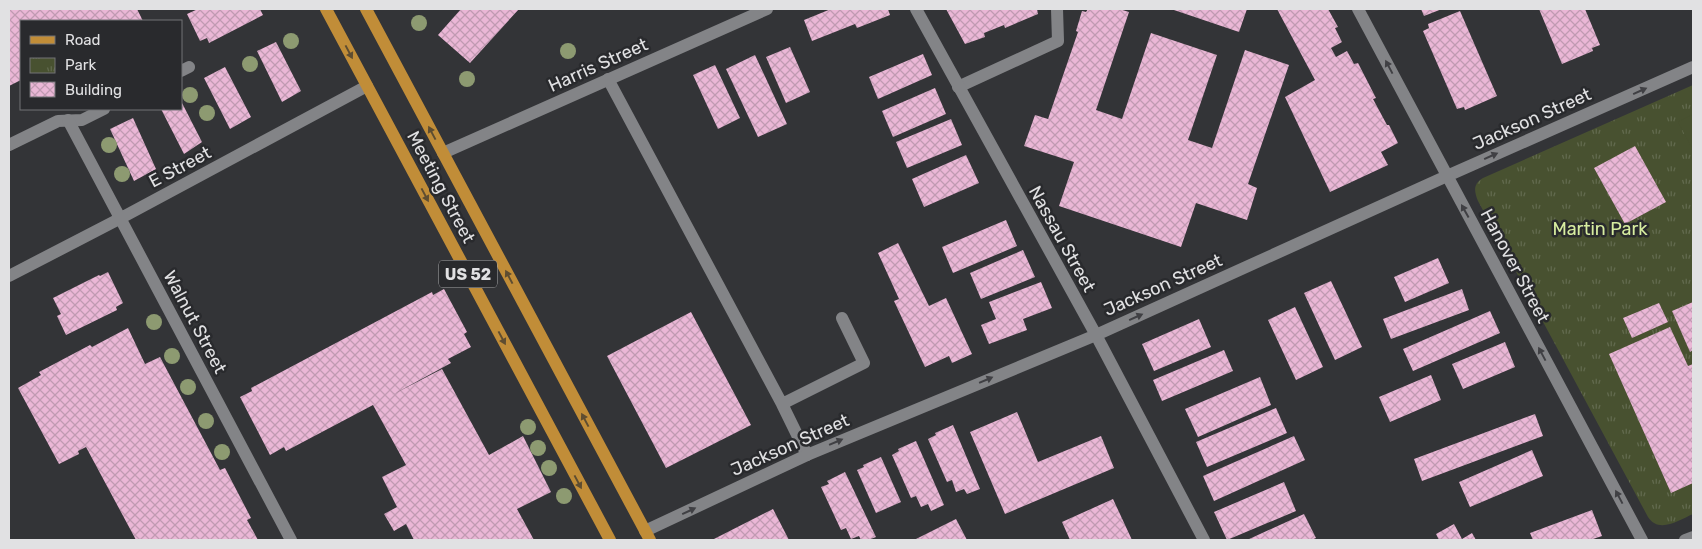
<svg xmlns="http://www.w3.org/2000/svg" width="1702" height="549" viewBox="0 0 1702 549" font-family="Rubik,sans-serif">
  <defs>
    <pattern id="park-tufts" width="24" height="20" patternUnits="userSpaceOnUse" patternTransform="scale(1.25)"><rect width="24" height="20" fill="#485130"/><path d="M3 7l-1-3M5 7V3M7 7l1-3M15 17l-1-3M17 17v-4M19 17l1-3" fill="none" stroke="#626a4e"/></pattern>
    <pattern id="building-cross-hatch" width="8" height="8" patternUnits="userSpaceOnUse" patternTransform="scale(1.25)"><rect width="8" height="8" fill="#eab7d6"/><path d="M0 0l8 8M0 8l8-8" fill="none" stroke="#c09ab2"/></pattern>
  </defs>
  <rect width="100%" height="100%" fill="#333437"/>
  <path fill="url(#park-tufts)" d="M1693,85V514C1679,520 1659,534 1648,517L1478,201C1474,191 1473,184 1483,178Z"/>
  <path fill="#485130" d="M1693,114V150L1678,122Z"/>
  <path fill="url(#building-cross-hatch)" d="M9,9H137L143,21H21V80L9,86Z
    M198,9H260L263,15L209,43L207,38L200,41L187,14Z
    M461,9H519L470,63L438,35Z
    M831,9H888L890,15L857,28L855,24L812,41L804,20Z
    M946,9H1037L1038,14L1005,28L1004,25L984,33L985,37L965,44Z
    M1088,9H1119L1129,12L1096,110L1122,119L1151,33L1217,55L1188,140L1212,148L1245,50L1289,65L1248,184L1257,188L1247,220L1196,203L1181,247L1059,206L1074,162L1024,146L1035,115L1048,119L1078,32L1076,31L1082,11L1086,12Z
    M1171,9H1247L1239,32Z
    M1277,9H1328L1338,27L1335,28L1342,42L1331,48L1336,57L1347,51L1354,64L1358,63L1376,98L1373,99L1387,125H1389L1398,143L1381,152L1388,165L1330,192L1285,97L1315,80Z
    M1421,9H1442L1424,16Z
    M1539,9H1585L1600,45L1592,48L1593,51L1562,64Z
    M1460,11L1497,96L1465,110L1464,107L1457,109L1423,31L1429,28L1428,24Z
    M276,42L301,91L282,102L257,51Z
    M790,47L810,92L786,103L766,57Z
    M923,54L932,75L878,99L869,77Z
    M755,55L787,124L758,137L726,69Z
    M715,65L740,118L718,129L693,75Z
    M225,67L251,117L230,129L204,78Z
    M935,88L946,114L893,137L882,111Z
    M181,101L202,142L184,154L161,109H181Z
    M133,118L156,169L134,181L110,129Z
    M951,119L962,145L907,168L896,142Z
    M1635,146L1666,202L1625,224L1594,168Z
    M966,155L979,183L924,207L912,179Z
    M1006,220L1017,246L953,273L942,247Z
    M898,243L929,306L946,298L972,354L952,363L949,356L925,367L894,301L899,299L878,253Z
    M1023,250L1035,277L981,299L970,273Z
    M1438,258L1449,283L1405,302L1394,277Z
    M108,272L123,303L116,307L117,310L66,335L57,316L61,314L53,298L99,275L100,276Z
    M1331,281L1362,347L1335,360L1304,293Z
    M1041,282L1052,308L1023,319L1027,330L989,344L981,325L996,319L989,302Z
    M444,289L467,332L464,334L471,347L448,359L451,363L392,395L442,369L489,455L523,436L551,492L517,509L534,540H414L406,524L394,531L384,514L397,507L382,477L406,465L373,405L286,451L284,447L270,455L240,397L252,391L251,388L432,292L433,295Z
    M1462,289L1469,310L1391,339L1383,319Z
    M1693,302V350L1690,352L1672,311Z
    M1659,303L1668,322L1632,338L1623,318Z
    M1295,307L1323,367L1296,380L1268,320Z
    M1490,311L1500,333L1413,371L1403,349Z
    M691,312L751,425L666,468L607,356Z
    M1199,319L1211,347L1154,371L1142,344Z
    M1670,327L1688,366L1693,364V483L1671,493L1609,354Z
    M128,328L145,364L160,357L220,470L225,468L251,518L247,520L258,540H136L86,447L78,451L79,454L59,464L18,388L41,375L39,372L90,345L92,347Z
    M1505,342L1515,367L1463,389L1452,364Z
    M1224,350L1233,371L1162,401L1153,380Z
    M1431,375L1441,400L1390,422L1379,397Z
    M1260,377L1271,405L1198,437L1185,409Z
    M1276,408L1287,433L1207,467L1196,442Z
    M1017,412L1038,462L1101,436L1114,468L1005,514L970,432Z
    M1535,414L1543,436L1422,481L1414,459Z
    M953,425L980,489L967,494L964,489L956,492L952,480L947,482L928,439L936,435L935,433Z
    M1294,436L1305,460L1214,501L1203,476Z
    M916,441L944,505L931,511L928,504L921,507L916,496L911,498L892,455L899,451L898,449Z
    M1532,450L1543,476L1470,507L1459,482Z
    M881,457L901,502L876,513L857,470L864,467L863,465Z
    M845,472L876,537L868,540H861L859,536L851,539L846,528L841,530L821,487L829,484L827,481Z
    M1284,482L1296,511L1227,540L1214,512Z
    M1113,499L1132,540H1070L1062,522Z
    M773,509L789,540H712Z
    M1592,510L1602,536L1590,540H1533L1530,533Z
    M1304,514L1316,538L1311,540H1247Z
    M956,519L967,540H914Z
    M1454,524L1462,539L1472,533L1476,540H1439L1436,534Z"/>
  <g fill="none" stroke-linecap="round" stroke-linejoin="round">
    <path stroke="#838487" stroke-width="12" d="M181,71L189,67
      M608,79L782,404L807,455
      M958,87L1058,41L1057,9
      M9,145L58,121L82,120L104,109
      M782,404L864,363L842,318"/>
    <path stroke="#838487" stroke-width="12" d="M916,9L1096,335L1204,540
      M1358,9L1642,540
      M68,120L291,540
      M443,153L767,9
      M9,276L121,218L367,86
      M645,531L807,455L1096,335L1447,176L1693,67
      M1685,540L1693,537"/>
    <path stroke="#c18d38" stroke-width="12" d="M326,9L610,540
      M366,9L650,540"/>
  </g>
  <g fill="#8d9a71">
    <circle cx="419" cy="23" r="8"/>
    <circle cx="291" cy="41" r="8"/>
    <circle cx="568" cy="51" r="8"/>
    <circle cx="250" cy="64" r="8"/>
    <circle cx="467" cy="79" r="8"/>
    <circle cx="190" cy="95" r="8"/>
    <circle cx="207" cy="113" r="8"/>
    <circle cx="109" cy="145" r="8"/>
    <circle cx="122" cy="174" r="8"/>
    <circle cx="154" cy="322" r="8"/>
    <circle cx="172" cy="356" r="8"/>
    <circle cx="188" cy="387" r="8"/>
    <circle cx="206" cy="421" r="8"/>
    <circle cx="528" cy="427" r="8"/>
    <circle cx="538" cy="448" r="8"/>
    <circle cx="222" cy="452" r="8"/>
    <circle cx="549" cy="468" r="8"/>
    <circle cx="564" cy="496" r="8"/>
  </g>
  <defs><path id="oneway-solid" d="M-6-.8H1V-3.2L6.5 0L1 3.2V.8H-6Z" transform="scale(1.25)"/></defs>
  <g fill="#5e4d31">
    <use href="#oneway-solid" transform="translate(349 52) rotate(62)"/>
    <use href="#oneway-solid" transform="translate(432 133) rotate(-118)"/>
    <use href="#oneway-solid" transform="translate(425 195) rotate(62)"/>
    <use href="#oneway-solid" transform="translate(509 277) rotate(-118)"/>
    <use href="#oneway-solid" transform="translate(502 338) rotate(62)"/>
    <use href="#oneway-solid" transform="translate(585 420) rotate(-118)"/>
    <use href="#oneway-solid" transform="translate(578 482) rotate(62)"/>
  </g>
  <g fill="#404044">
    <use href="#oneway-solid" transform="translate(1389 67) rotate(-118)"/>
    <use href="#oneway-solid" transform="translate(1640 91) rotate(-24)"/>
    <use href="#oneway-solid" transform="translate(1491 156) rotate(-24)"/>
    <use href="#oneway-solid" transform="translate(1465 211) rotate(-119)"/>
    <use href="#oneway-solid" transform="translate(1136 317) rotate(-24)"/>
    <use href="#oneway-solid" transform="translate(1542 354) rotate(-118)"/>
    <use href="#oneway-solid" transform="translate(986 380) rotate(-23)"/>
    <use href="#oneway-solid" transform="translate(836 442) rotate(-23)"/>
    <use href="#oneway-solid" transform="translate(1619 497) rotate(-118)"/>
    <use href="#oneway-solid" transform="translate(689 511) rotate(-25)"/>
  </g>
  <g text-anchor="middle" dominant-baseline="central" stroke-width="5" stroke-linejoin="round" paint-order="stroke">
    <rect fill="#292a2d" stroke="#aaaaac" stroke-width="1" x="439" y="260.5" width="58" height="27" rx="4"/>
    <g font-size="16" font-weight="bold" fill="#e1e1e3">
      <text x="468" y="274">US 52</text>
    </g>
    <g font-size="18" fill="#e1e1e3" stroke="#292a2d">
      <text transform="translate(598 65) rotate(-24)">Harris Street</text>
      <text transform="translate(1532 119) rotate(-24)">Jackson Street</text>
      <text transform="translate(180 167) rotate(-28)">E Street</text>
      <text transform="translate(441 187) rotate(62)">Meeting Street</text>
      <text transform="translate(1062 239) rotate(61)">Nassau Street</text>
      <text transform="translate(1515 266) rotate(62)">Hanover Street</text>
      <text transform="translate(1163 285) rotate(-24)">Jackson Street</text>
      <text transform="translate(195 322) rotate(62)">Walnut Street</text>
      <text transform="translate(790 445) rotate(-24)">Jackson Street</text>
    </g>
    <g font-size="18" fill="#d7eda0" stroke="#292a2d">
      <text x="1600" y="229">Martin Park</text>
    </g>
  </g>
  <rect width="1702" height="549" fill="none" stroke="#e1e1e3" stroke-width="20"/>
  <rect x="20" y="20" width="162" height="90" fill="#292a2d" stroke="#737376"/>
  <rect x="30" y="36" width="25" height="8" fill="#c18d38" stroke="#737376"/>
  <text x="65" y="45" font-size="15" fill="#e1e1e3">Road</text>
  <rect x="30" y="58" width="25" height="15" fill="url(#park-tufts)" stroke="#737376"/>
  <text x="65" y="70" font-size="15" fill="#e1e1e3">Park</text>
  <rect x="30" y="82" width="25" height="15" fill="url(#building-cross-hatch)" stroke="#737376"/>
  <text x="65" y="95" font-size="15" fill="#e1e1e3">Building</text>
</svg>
